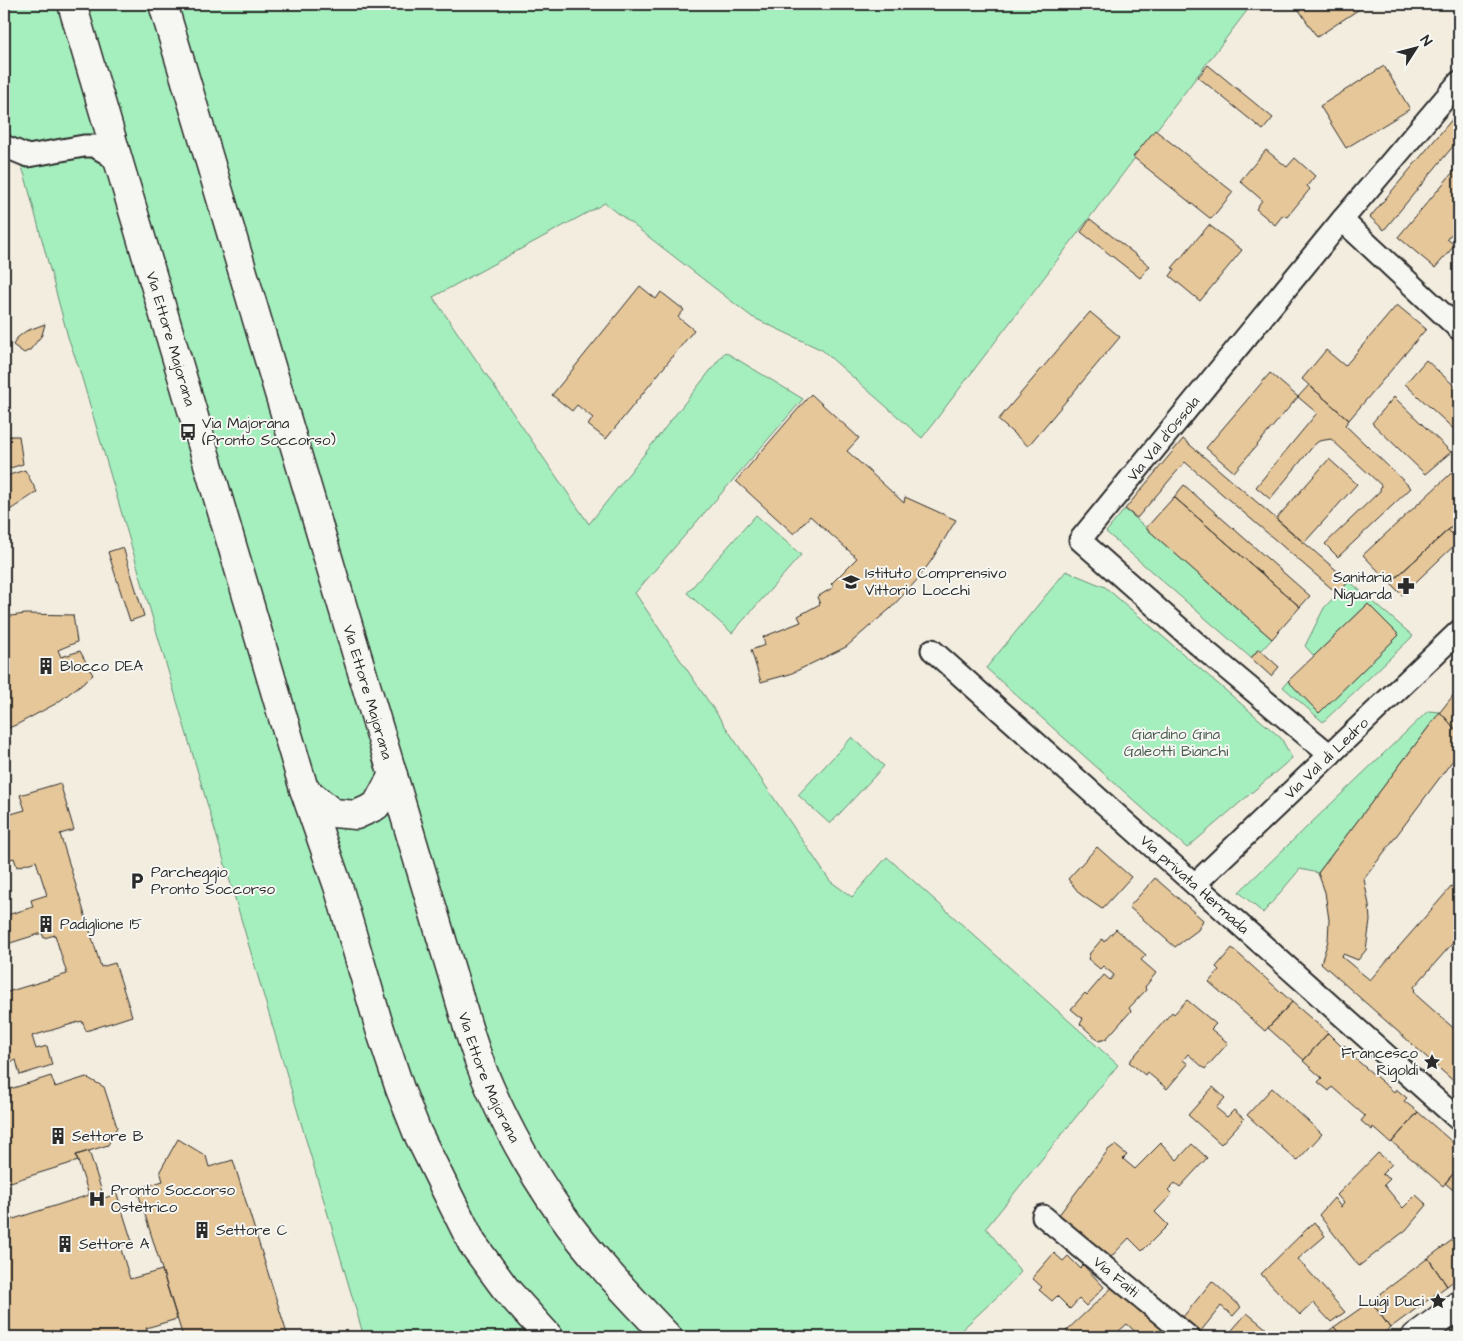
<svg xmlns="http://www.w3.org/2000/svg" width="1463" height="1341" viewBox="0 0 1463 1341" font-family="'Architects Daughter',sans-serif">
  <rect width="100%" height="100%" fill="#f3ede0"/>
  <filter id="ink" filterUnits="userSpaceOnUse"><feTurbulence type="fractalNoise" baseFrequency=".02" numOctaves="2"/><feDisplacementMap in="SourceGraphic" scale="10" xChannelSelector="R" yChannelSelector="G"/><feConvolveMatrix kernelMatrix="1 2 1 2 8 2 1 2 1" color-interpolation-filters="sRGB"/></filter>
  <g filter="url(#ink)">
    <path fill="#a5efbe" stroke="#688d74" d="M4,4H1252L922,438L822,350L752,317L605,203L433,297L589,524L725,352L803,399L635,593L830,881L852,897L887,857L1118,1065L986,1228L1021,1272L998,1296L954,1337H364L79,368L68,337L25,176L4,117Z
      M1125,509L1272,639L1261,651L1258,649L1251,658L1106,532Z
      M756,515L801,555L732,633L687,593Z
      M1066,571L1105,587L1281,738L1292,758L1187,848L986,668Z
      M1349,581L1413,636L1323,722L1283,687L1288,681L1319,712L1398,636L1368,604L1314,656L1305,646L1324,608Z
      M1428,711L1440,712L1318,873L1300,869L1263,913L1239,892Z
      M852,737L884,766L830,824L798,795Z"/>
    <path fill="#e6c799" stroke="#2b2b2b" d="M1295,4H1367L1317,37Z
      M1208,65L1273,118L1263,130L1198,77Z
      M1384,66L1410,109L1346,148L1320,106Z
      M1459,111V139L1384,230L1370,217Z
      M1155,130L1233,192L1211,219L1133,157Z
      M1266,150L1287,167L1295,158L1315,176L1307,186L1310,189L1287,217L1283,215L1275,225L1256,209L1262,200L1240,181Z
      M1459,165V225L1447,239L1455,245L1435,268L1398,237Z
      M1090,219L1150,266L1140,278L1081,232Z
      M1209,225L1242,250L1200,301L1170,276L1175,269L1172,268Z
      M640,286L656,299L661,292L684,310L678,317L694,330L606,439L588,425L593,418L577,405L572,411L552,395Z
      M1397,305L1426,329L1349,420L1302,379L1326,350L1345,366Z
      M1090,312L1120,337L1028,446L998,420Z
      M45,324L42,335L30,350L24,353L13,345L17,338L26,331Z
      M1426,360L1459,390V434L1405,384Z
      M1270,373L1298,397L1234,472L1206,448Z
      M1309,385L1349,420L1345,425L1411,488L1338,557L1325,544L1380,491L1381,485L1331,439L1319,441L1314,445L1270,499L1256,487L1317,413L1298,397Z
      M811,394L859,438L847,451L904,503L905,497L956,520L931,561L917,580L890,609L871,625L846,647L790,674L761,682L751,650L765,645L763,637L801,622L798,616L820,604L817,597L834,587L831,584L857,558L810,516L794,534L736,481Z
      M1394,397L1451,452L1425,474L1372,423Z
      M4,436H19L23,464L4,470L6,476L25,470L37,492L4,514Z
      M1183,439L1349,581L1338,594L1185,462L1137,518L1125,509Z
      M1329,459L1357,484L1304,543L1276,519Z
      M1459,466V520L1390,583L1363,555Z
      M1184,485L1310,596L1300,607L1174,497Z
      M1174,497L1300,607L1272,639L1146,528Z
      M1459,520V541L1448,530Z
      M1448,530L1459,541L1402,595L1390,583Z
      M123,547L144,616L130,621L108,552Z
      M1368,604L1399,635L1319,713L1288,681Z
      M25,614L73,615L77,642L58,650L61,657L80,651L93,675L57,703L18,724L4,730V617Z
      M1259,649L1279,667L1271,676L1251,658Z
      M1459,688V733L1440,712Z
      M1440,712L1459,733V752L1364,879L1369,905L1370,921L1366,950L1358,960L1343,954L1342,957L1370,980L1459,878V936L1414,987L1415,994L1459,1033V1086L1321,963L1328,941L1329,920L1325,892L1318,873Z
      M60,783L74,830L60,834L101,967L115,963L132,1016L86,1031L82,1021L32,1036L36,1049L47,1046L52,1065L20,1075L16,1060L7,1063L4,1054V993L67,974L55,935L44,938L42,933L4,945V916L33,907L31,900L47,895L36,861L17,867L14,858L4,861V816L25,810L20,795Z
      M1097,847L1131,877L1102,909L1080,894L1068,879Z
      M1155,878L1203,920L1198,930L1175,947L1129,907Z
      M1116,929L1146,955L1141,960L1156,973L1145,987L1146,990L1129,1008L1131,1011L1106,1039L1099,1041L1080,1024L1083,1019L1071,1009L1085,993L1087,995L1104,975L1110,980L1114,975L1103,966L1100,969L1088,959L1090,953L1102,939L1104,942Z
      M1232,948L1292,1002L1265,1031L1209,982L1219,970L1216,967Z
      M1187,1000L1216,1024L1211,1029L1228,1043L1205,1069L1188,1054L1183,1060L1188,1064L1167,1089L1147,1072L1145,1075L1129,1062L1172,1012L1174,1014Z
      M1292,1002L1328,1033L1304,1060L1268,1028Z
      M1328,1033L1342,1047L1344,1045L1354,1053L1352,1056L1394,1092L1396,1089L1407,1098L1404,1101L1418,1112L1391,1143L1373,1127L1372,1130L1361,1121L1365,1116L1332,1087L1329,1091L1318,1082L1322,1078L1303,1061Z
      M51,1076L55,1087L86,1077L104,1087L117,1127L108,1145L76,1155L78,1161L4,1184V1091Z
      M1213,1087L1225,1098L1216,1108L1227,1117L1234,1110L1244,1119L1221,1144L1188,1115Z
      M1272,1088L1322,1134L1297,1161L1247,1115Z
      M1418,1112L1459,1148V1167L1443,1186L1392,1142Z
      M178,1139L206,1156L209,1167L233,1160L288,1337H183L137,1189L163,1181L160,1171Z
      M1161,1143L1177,1160L1192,1144L1207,1158L1180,1187L1175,1183L1168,1190L1172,1194L1155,1212L1168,1225L1142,1251L1129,1238L1108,1260L1058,1216L1109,1149L1115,1145L1127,1155L1123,1159L1135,1169Z
      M89,1151L104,1198L117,1194L132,1242L120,1246L130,1279L162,1270L177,1319L146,1328L149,1337H4V1222L89,1195L76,1155Z
      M1378,1153L1392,1164L1382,1174L1390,1179L1384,1185L1403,1208L1416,1195L1427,1205L1406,1230L1359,1266L1319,1215L1334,1198L1341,1207L1344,1203L1337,1195Z
      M1459,1167V1195L1445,1183Z
      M1314,1222L1325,1236L1298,1259L1345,1312L1331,1322L1313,1303L1300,1315L1261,1274Z
      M1459,1235V1277L1447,1286L1428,1258Z
      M1054,1253L1063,1261L1068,1256L1080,1268L1083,1265L1104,1287L1086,1306L1079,1299L1070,1309L1057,1296L1052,1301L1039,1290L1042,1287L1032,1278Z
      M1428,1258L1447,1286L1390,1328L1371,1301Z
      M1212,1281L1241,1307L1233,1316L1221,1306L1196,1337L1179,1322Z
      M1118,1282L1183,1337H1141L1127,1324L1112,1337H1072L1066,1331Z
      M1371,1301L1390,1328L1379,1337H1343L1334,1327Z
      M1247,1313L1268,1330L1261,1337H1226Z
      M1334,1327L1343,1337H1321Z
      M1268,1330L1276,1337H1261Z"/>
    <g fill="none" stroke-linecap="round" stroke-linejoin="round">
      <g stroke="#2b2b2b" stroke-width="25">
        <g id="street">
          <path d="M4,146L28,156L84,146H94L108,154L121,166"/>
          <path d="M1342,220L1459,329"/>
          <path id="s1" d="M932,650L1459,1120"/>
          <path id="s2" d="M1330,755L1202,648L1080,540L1342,220L1459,82"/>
          <path id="s3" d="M1195,884L1459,631"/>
          <path id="s4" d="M1043,1216L1189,1337"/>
        </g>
      </g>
      <g stroke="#2b2b2b" stroke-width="31">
        <g id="secondary">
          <path id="s5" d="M72,4L304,789L338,886L380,1029L400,1089L417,1132L472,1243L505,1288L549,1337"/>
          <path id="s6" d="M163,4L444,947C459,994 470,1043 490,1088C509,1132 533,1174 561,1214C592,1258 631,1298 668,1337"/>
          <path d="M304,789L333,813L356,815L376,806L393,775"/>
          <path d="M1416,1337L1459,1305"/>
        </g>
      </g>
      <use href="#street" stroke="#f6f6f2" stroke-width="21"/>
      <use href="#secondary" stroke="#f6f6f2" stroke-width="28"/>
      <path stroke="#2b2b2b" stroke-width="1" d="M1455,1337L1459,1334"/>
    </g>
  </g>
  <defs>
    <g id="bus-bare" transform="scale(1.35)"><path d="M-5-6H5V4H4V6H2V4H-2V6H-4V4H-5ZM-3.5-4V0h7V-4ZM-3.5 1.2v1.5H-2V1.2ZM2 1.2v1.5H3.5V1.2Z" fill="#2b2b2b" stroke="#f6f6f2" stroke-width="2.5" paint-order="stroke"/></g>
    <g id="school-bare" transform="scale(1.35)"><path d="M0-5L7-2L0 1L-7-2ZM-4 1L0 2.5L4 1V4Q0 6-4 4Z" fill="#2b2b2b" stroke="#f6f6f2" stroke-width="2.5" paint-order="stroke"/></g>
    <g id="pharmacy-bare" transform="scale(1.35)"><path d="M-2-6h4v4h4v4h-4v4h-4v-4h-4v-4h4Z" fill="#2b2b2b" stroke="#f6f6f2" stroke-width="2.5" paint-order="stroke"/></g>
    <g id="building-bare" transform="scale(1.35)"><path d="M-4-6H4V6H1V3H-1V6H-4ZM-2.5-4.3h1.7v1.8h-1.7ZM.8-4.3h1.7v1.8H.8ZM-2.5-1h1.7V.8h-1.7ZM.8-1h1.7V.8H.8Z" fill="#2b2b2b" stroke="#f6f6f2" stroke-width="2.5" paint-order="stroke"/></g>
    <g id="parking-bare" transform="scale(1.35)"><path d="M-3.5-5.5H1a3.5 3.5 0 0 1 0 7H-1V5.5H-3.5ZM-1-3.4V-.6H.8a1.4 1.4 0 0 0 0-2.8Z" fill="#2b2b2b" stroke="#f6f6f2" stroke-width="2.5" paint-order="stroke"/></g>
    <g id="sight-bare" transform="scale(1.35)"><path d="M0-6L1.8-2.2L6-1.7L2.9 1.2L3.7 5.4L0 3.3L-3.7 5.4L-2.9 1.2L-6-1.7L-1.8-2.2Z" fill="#2b2b2b" stroke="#f6f6f2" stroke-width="2.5" paint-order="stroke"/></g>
    <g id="hospital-bare" transform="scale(1.35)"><path d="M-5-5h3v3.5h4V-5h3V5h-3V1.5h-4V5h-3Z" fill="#2b2b2b" stroke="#f6f6f2" stroke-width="2.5" paint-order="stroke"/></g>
  </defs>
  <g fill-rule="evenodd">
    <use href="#bus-bare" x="188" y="432"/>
    <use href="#school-bare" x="851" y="582"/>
    <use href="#pharmacy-bare" x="1406" y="586"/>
    <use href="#building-bare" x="46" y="666"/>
    <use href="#parking-bare" x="137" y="881"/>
    <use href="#building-bare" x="46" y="924"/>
    <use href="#sight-bare" x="1432" y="1062"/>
    <use href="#building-bare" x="58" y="1136"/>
    <use href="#hospital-bare" x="97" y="1199"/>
    <use href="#building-bare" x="202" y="1230"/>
    <use href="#building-bare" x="65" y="1244"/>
    <use href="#sight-bare" x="1438" y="1301"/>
  </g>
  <g text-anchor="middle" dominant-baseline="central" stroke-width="4" stroke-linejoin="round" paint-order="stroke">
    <g font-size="15" fill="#2b2b2b" stroke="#f6f6f2">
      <text stroke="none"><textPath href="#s5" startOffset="349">Via Ettore Majorana</textPath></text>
      <text stroke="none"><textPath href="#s2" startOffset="461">Via Val d'Ossola</textPath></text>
      <text stroke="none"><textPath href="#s6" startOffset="718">Via Ettore Majorana</textPath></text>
      <text stroke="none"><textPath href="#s3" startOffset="182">Via Val di Ledro</textPath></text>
      <text stroke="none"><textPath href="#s1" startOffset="352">Via privata Hermada</textPath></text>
      <text stroke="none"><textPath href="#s6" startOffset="1122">Via Ettore Majorana</textPath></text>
      <text stroke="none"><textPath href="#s4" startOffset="95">Via Faiti</textPath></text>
    </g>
    <g font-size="15" fill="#2b2b2b" stroke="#f6f6f2" text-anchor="start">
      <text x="202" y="423">Via Majorana<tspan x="202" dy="17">(Pronto Soccorso)</tspan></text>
      <text x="865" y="573">Istituto Comprensivo<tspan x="865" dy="17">Vittorio Locchi</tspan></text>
      <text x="1392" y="577" text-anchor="end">Sanitaria<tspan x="1392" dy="17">Niguarda</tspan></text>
      <text x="60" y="666">Blocco DEA</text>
      <text x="151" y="872">Parcheggio<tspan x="151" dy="17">Pronto Soccorso</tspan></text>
      <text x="60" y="924">Padiglione 15</text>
      <text x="1418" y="1053" text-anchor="end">Francesco<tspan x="1418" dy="17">Rigoldi</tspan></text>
      <text x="72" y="1136">Settore B</text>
      <text x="111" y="1190">Pronto Soccorso<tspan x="111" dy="17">Ostetrico</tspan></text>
      <text x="216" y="1230">Settore C</text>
      <text x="79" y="1244">Settore A</text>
      <text x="1424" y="1301" text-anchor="end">Luigi Duci</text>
    </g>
    <g font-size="15" fill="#4a5c50" stroke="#f6f6f2">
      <text x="1176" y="734">Giardino Gina<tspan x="1176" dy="17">Galeotti Bianchi</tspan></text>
    </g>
  </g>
  <rect width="1463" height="1341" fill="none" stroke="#f6f6f2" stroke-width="20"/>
  <rect x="10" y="10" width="1443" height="1321" fill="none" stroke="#2b2b2b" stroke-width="2" filter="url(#ink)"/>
  <g transform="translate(1416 48) rotate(54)" stroke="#f6f6f2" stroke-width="4" paint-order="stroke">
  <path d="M0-4L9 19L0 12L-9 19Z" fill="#2b2b2b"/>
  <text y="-8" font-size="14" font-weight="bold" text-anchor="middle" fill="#2b2b2b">N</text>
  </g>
</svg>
